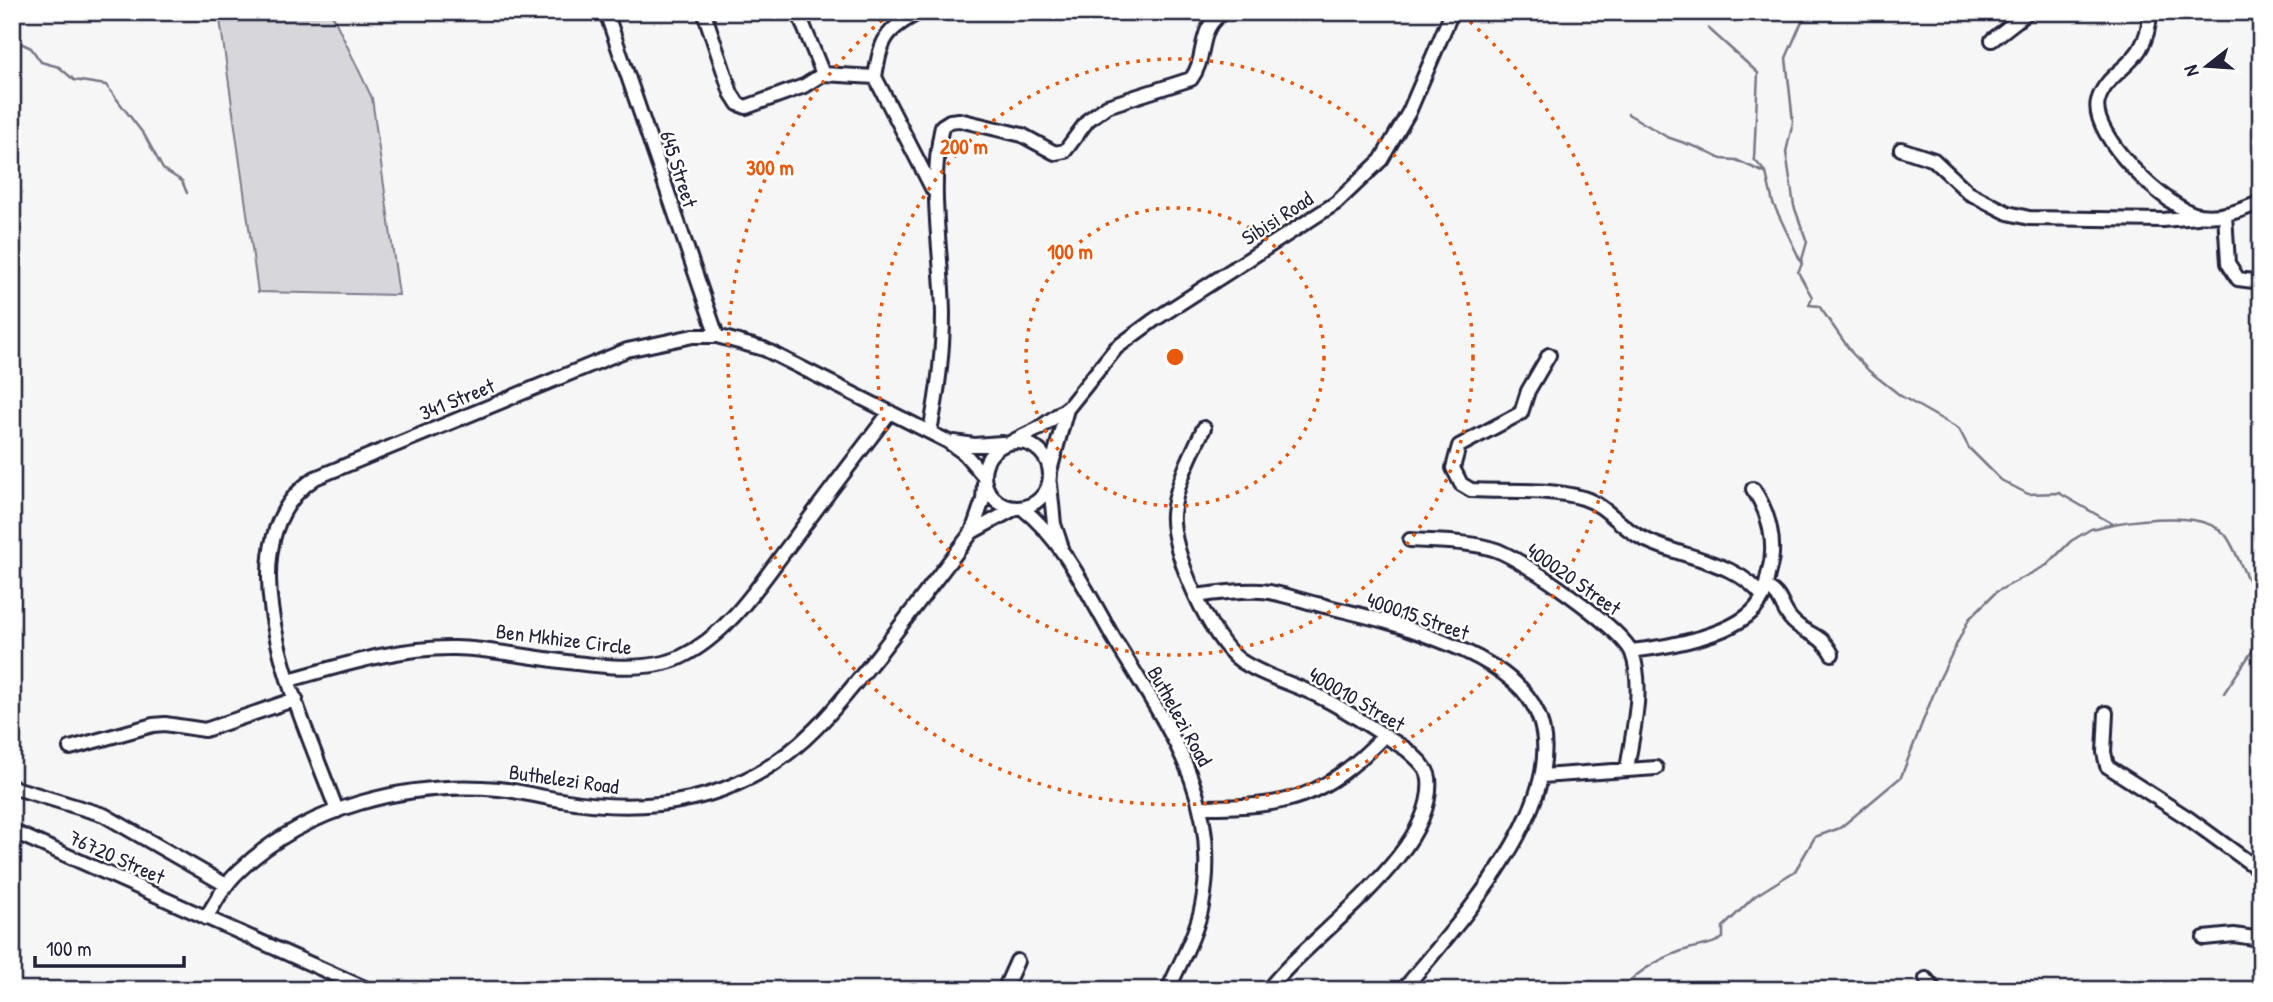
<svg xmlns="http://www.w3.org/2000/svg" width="2273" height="1002" viewBox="0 0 2273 1002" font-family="'Patrick Hand',sans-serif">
  <rect width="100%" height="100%" fill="#f6f6f7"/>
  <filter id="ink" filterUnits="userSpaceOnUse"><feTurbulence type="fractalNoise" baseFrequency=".0143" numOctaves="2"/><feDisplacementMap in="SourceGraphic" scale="14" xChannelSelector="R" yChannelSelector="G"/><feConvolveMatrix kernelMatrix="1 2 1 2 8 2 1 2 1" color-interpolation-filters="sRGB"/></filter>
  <g filter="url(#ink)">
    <path fill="#d7d7db" stroke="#7c7c8b" stroke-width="2" d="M219,12H331L372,98L399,295L258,292Z"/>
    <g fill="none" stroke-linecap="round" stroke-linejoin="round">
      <path stroke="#767685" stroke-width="2.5" d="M1708,28L1758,73L1754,159L1766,173L1773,203L1802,264L1798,272L1812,297L1809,305L1819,306L1852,353L1869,371L1901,396L1959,429L1969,448L2001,480L2028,494L2059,493L2113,524C2141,519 2208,510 2227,537C2240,557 2244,580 2261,598
        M12,39L31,48L41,62L59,67L74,80L106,85L145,136L163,169L182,181L187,193
        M1628,114L1667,137L1699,148L1721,159L1736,160L1765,173
        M1801,263L1807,242L1794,206L1786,152L1793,122L1786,58L1806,12
        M2224,693L2261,638
        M1621,990C1636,971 1668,954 1692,948C1704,945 1712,945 1723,938V927L1755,896L1795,871L1815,837L1840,828L1901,777L1939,680L1969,619L1996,592L2047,565L2071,541L2091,529L2113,524"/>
      <g stroke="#22223b" stroke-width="18">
        <path id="minor" d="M606,12L717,336
          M704,12L731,93L738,104L746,107L804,86L823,74L798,12
          M2150,12C2148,68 2108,66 2098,101C2089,135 2168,210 2199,215C2222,218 2240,211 2261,202
          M1992,40L2028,12
          M823,74L875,77L933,190
          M875,77C881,39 885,30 920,12
          M1901,149L1934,160L1969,193L2008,213L2029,218L2163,220L2198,217
          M2225,215L2228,263L2238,279L2261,282
          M1549,355L1528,391L1521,413L1459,446L1453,468L1461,484L1471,490C1507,492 1549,488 1583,498C1606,505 1619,526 1640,537C1678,558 1737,560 1763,597
          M1204,428C1191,455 1176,484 1173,514C1170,550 1211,641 1241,661C1266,678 1297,684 1324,699C1352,713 1379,733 1406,749C1415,757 1427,766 1429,778C1437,854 1309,935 1268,990
          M930,431C938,392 943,354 943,314C942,250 928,189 942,126L950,121L959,120L1022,135L1055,153L1065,151L1088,120L1107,106L1191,79C1208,57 1196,28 1224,12
          M1013,441L1038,429L1066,409
          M984 475a33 33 0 1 1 66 0a33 33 0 1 1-66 0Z
          M954,442L974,445L1002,443
          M1050,471L1067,409L1116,348L1154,320L1336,203L1381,160L1409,112L1452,12
          M1050,484L1054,524L1061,545
          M1022,508C1063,540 1087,592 1113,637C1166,725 1223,797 1202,906C1196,935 1180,963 1168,990
          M972,532L1014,509
          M1410,540C1438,542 1469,541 1496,550C1522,559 1622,628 1632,653C1645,689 1632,733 1627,770
          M1766,587C1781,593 1781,607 1790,618C1803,635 1820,631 1832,654
          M1196,596C1217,593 1239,590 1260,591C1279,592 1298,600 1317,604C1347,612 1379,618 1409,629C1445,642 1484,656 1513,681C1610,764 1457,924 1403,990
          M1631,651C1667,647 1740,635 1760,602C1766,593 1766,581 1769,571C1777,544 1769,512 1753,489
          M289,680C344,665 397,647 455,648C518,649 628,683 681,657C730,634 762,580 794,539C826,496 858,454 890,412
          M2106,713L2104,752L2107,766L2188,818L2261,871
          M70,748L153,725L165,724L205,730L296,699
          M1542,776L1656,768
          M12,787L104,815L226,885
          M1202,807C1289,807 1322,799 1384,736
          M337,811C306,723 214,546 315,478L627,350L693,336H717L764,349L947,441L964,453L983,475
          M12,831L369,990
          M206,918C216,901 225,884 239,871C306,806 409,781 499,789C520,791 540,797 561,800C626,811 691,808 751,777C806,749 841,701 879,654C910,613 941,573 972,532L983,500L984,483
          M2204,938L2234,935L2261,939
          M1926,979L1935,990
          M1004,990L1017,961"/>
      </g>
      <use href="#minor" stroke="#fff" stroke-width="12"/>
    </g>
  </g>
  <g fill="none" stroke="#e8590c" stroke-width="3.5" stroke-dasharray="3.5 7">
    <circle cx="1175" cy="357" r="149"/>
    <circle cx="1175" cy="357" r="298"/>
    <path d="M1462 15A447 447 0 1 1 888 15"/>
  </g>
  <g text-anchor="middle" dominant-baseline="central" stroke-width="5" stroke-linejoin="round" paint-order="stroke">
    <g font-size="21" fill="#22223b" stroke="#fff">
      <text transform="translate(679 169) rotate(72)">645 Street</text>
      <text transform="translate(1277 218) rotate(-33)">Sibisi Road</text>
      <text transform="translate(457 399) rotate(-22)">341 Street</text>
      <text transform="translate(1574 579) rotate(35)">400020 Street</text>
      <text transform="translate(1418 616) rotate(19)">400015 Street</text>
      <text transform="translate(564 639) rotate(7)">Ben Mkhize Circle</text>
      <text transform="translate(1357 699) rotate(30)">400010 Street</text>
      <text transform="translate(1180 716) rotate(61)">Buthelezi Road</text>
      <text transform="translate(564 779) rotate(8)">Buthelezi Road</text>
      <text transform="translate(117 857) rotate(24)">76720 Street</text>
    </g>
  </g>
  <circle cx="1175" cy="357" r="10" fill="#e8590c" stroke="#fff" stroke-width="3.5"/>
  <g font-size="21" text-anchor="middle" font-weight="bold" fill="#e8590c" stroke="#fff" stroke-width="5" stroke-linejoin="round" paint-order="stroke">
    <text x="964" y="154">200 m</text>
    <text x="770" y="175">300 m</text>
    <text x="1070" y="259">100 m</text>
  </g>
  <rect width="2273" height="1002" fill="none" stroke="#fff" stroke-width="42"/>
  <rect x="21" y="21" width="2231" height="960" fill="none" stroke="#22223b" stroke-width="2.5" filter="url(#ink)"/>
  <g transform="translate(2207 66) rotate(253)" stroke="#ffffff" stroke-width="5" paint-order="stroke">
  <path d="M0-5L12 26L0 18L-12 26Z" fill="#22223b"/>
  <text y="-10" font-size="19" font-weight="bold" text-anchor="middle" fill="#22223b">N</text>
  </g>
  <path d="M35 956v10h149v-10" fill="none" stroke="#22223b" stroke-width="3.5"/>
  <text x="46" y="956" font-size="21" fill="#22223b" stroke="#ffffff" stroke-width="5" paint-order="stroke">100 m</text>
</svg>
